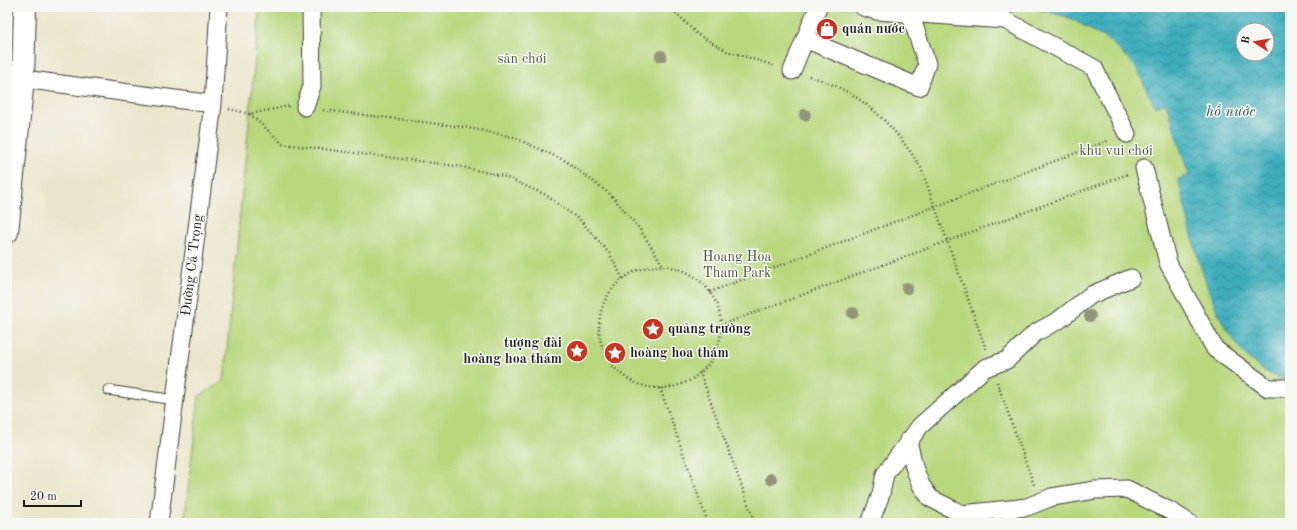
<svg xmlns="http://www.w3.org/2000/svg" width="1297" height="530" viewBox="0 0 1297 530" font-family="'Old Standard TT',serif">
  <defs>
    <pattern id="water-waves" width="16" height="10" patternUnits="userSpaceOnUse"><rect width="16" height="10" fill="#3eadbc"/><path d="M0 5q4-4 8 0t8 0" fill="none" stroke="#338c98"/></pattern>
  </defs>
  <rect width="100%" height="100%" fill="#f6f6f2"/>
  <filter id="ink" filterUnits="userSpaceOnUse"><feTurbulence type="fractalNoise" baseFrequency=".025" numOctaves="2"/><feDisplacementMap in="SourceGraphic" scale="8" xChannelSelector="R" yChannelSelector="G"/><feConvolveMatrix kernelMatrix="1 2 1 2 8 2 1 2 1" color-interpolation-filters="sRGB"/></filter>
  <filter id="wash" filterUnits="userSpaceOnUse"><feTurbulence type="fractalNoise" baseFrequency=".012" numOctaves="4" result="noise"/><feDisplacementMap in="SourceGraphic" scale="16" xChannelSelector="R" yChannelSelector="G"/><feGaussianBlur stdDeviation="0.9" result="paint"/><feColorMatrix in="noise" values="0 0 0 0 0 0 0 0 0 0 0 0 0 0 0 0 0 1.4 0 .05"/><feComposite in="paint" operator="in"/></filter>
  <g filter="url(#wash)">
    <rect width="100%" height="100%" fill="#eae5ca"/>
    <path fill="#b8d77d" stroke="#6a7a4c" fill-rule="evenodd" d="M260,7H1290V523H184L199,396L224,381ZM1243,30H1267V54H1243Z"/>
    <path fill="url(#water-waves)" stroke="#2d646c" fill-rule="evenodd" d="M1031,7H1290V381C1284,379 1278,378 1272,375C1211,345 1194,240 1178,179L1189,175L1166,103L1155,107L1136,67L1110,41L1070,18ZM1243,30H1267V54H1243Z"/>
  </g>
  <g filter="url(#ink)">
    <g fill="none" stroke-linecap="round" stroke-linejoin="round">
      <g stroke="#3b3a36" stroke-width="11">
        <path id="lane" d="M108,390L175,400"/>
      </g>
      <g stroke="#3b3a36" stroke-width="19">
        <path id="street" d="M863,7L877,11L1005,20L1094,68L1127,134
          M805,39L919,87L927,64L910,13L900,11
          M792,71L818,7
          M23,79L213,104
          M305,107L312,86L311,7
          M1144,168L1168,263L1215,349L1268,388H1290
          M908,441L915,470L921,485L930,498L962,514L1027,507L1052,497L1095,490L1127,489L1172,512L1189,523
          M159,523L213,104L219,7
          M870,523L881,494L885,474L920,426L985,368L1007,360L1035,333L1059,320L1091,295L1131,278"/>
      </g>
      <g stroke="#3b3a36" stroke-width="24">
        <path id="secondary" d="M7,232L23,79L25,7"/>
      </g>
      <path stroke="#3b3a36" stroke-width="2.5" stroke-dasharray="1 3" stroke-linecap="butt" d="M670,7L698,35L727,51L776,66
        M809,76C861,91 893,123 921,168L986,349
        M229,109L250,114L289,106
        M323,110L464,127L513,137L566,161L611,195L639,228L664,267
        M250,114L283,144L457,166L503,176L546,195L581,221L609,253L623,279
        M599 327a61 61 0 1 1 122 0a61 61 0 1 1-122 0Z
        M710,292L1110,140
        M721,325L1128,174
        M700,372L755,523
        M997,382L1034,485
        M660,388L708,523
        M1045,518L1047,523"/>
      <use href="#lane" stroke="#fff" stroke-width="9"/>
      <use href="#street" stroke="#fff" stroke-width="17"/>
      <use href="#secondary" stroke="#fff" stroke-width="22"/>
    </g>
    <g fill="#93957a">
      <circle cx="661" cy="56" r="6"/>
      <circle cx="805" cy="115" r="6"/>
      <circle cx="907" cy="288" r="6"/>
      <circle cx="853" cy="313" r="6"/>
      <circle cx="1090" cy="316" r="6"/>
      <circle cx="771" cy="479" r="6"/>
    </g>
  </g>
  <defs>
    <g id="shop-disc" transform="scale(1.15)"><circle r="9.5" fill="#c8321e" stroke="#f6f6f2"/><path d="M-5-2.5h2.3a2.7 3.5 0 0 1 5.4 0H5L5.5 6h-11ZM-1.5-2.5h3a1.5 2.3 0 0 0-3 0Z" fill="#fff"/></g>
    <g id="sight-disc" transform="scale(1.15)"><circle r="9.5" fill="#c8321e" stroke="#f6f6f2"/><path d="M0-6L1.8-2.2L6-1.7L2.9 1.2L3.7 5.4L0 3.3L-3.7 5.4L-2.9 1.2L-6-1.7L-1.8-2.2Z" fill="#fff"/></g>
  </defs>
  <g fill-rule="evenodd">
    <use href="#shop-disc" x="827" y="29"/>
    <use href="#sight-disc" x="653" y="329"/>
    <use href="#sight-disc" x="577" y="351"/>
    <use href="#sight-disc" x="615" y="353"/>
  </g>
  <g text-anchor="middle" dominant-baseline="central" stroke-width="3" stroke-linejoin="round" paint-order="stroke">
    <g font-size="14" font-weight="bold" fill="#1c1c1c" stroke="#f6f6f2" text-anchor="start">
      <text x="842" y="29">quán nước</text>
      <text x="668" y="329">quảng trường</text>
      <text x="562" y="343" text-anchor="end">tượng đài<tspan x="562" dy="16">hoàng hoa thám</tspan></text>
      <text x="630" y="353">hoàng hoa thám</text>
    </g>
    <g font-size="14" fill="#4b5439" stroke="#f6f6f2">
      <text x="522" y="59">sân chơi</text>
      <text x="1116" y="151">khu vui chơi</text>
      <text x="737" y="257">Hoang Hoa<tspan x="737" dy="16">Tham Park</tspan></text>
    </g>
    <g font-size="14" fill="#1c1c1c" stroke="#f6f6f2">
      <text transform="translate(192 265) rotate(-83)">Đường Cả Trọng</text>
    </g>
    <g font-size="15" font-style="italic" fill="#2b5d64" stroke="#f6f6f2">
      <text x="1231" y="112">hồ nước</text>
    </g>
  </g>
  <rect width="1297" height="530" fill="none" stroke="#f6f6f2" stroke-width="24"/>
  <g transform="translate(1255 42) rotate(282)"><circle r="19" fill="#f6f6f2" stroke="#9f9f9c"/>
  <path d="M0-3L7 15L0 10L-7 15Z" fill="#c8321e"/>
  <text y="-6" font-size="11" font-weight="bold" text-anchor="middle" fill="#1c1c1c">B</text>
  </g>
  <path d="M24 500v6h57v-6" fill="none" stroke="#1c1c1c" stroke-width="2"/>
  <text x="30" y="500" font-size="12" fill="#1c1c1c" stroke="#f6f6f2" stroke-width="3" paint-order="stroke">20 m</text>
</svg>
